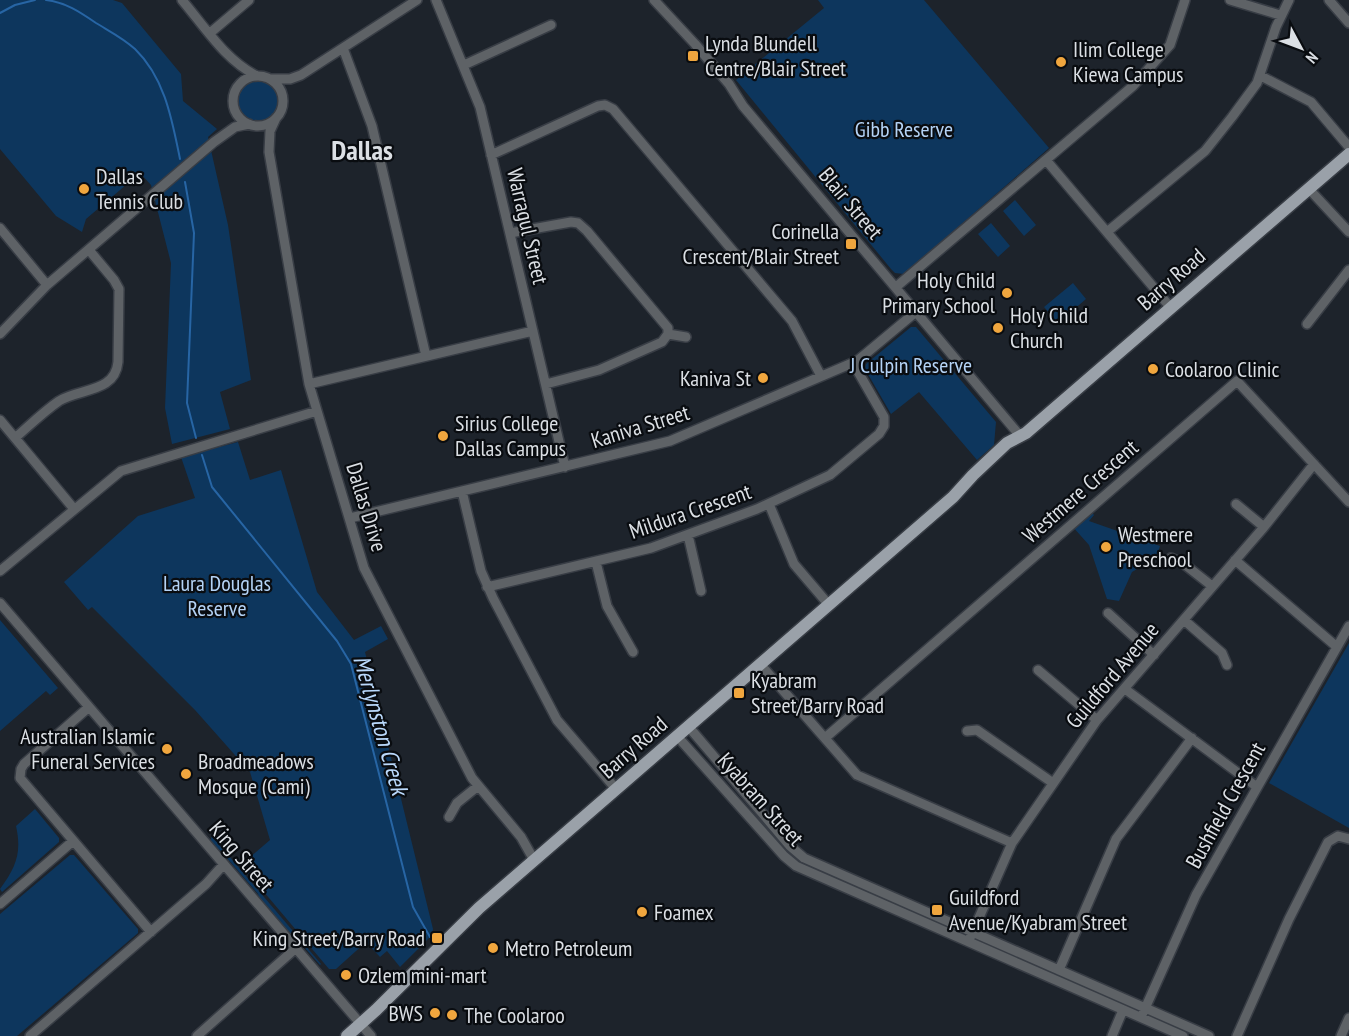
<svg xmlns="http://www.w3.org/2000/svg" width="1349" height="1036" viewBox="0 0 1349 1036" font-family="'PT Sans Narrow',sans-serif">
  <rect width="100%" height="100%" fill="#1d232b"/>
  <path fill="#0d365d" d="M0,0H113L122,3L181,74L183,101L217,129L208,137L228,225L251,380L220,392L230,429L172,444L165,408L171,263L151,185L140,173L86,219L82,232L56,216L0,149Z
    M818,0H924L1049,148L904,274L895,273L891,269L736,80L824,8Z
    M235 101a22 22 0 1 1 44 0a22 22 0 1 1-44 0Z
    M1015,200L1036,225L1024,236L1003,211Z
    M991,223L1010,246L998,257L978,234Z
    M1073,283L1086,299L1058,323L1044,307Z
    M911,327H916L996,422L994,445L977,460L919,392L891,414L865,369L866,364Z
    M238,442L250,480L281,470L317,592L354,640L381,626L388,639L365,652L433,929L432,935L400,967L387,951L380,957L366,942L336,969H329L241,865L270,840L250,772L195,710L92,607L88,610L64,582L138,516L195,498L181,457Z
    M1090,510L1094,515L1089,521L1160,546L1156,558L1132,572L1119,601L1107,599L1089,545L1072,526Z
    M0,620L58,688L50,695L46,691L0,731Z
    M1349,643V828L1269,783Z
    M35,809L59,838V842L2,892L0,889C16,867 22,853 16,826Z
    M212,836L321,964L320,965L297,939L293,938L259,898L258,894L220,850L217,849L210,841Z
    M70,855H74L138,929V933L17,1036H0V914Z"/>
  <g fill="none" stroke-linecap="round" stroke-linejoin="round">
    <path stroke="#2765a4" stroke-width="2" d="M46,0C65,2 80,12 96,23C109,31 123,38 135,49C165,78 172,120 180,159
      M0,13L15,5L35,0
      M185,182L194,233L187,403L196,438
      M202,455L212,487L337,641L351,664L413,907L430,937"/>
    <g stroke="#383d45" stroke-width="12">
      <path id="minor" d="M182,0C205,27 225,60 257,76
        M436,0L480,107L565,467
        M654,0L695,44L729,84L743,106L1021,437
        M1230,0L1280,15
        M1329,0L1349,23
        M210,33L249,0
        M343,48L372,126L426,356
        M464,65L551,25
        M233 101a25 25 0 1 1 50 0a25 25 0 1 1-50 0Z
        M1261,76L1311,102L1349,147
        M270,79H290L301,75L417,0
        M276,118L270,131L269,152L309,384L364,568L472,778L521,837L534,860
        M491,155L598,106L605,105L613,109L792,321L821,376
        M1046,160L1171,308
        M1309,189L1349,232
        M0,228L47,285
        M1107,232L1205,151L1232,117L1257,83L1276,27L1289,0
        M510,233L571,222L578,223L587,231L668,328V334L662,342L599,370L546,384
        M896,287L1133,86L1170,45L1185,0
        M1307,324L1349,270
        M0,334L47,285L214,142L235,127L249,124
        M668,334L686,337
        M309,384L533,331
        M0,420L74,509
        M15,438C29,426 43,412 59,401C80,388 115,393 118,362L119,289L114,280L89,250
        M462,491L481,571L493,598L557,720L616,789
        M769,504L794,564L829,605
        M1236,504L1264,527
        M350,518L670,441L857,361L917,311
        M688,535L701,591
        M1171,558L1184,564L1212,586
        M1235,560L1337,647
        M596,562L607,606L633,652
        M0,571L121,471L317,411
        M487,587L651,548L757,509L830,475L879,434L884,426V417L853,363
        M0,603L371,1036
        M1108,613L1154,655
        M1184,620L1222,653L1227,665
        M760,664L857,775L1012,843
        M1038,670L1097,720
        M1125,689L1257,787
        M89,707L24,764L21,769L20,778L151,932
        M688,726L790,846L804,858L1209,1036
        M967,731L977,730L1053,783
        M677,736L784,856L796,866L1183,1036
        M825,738L1237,381L1349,502
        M449,817L457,803L478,786
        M0,904L73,841
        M970,938L1012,843L1097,720L1264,527L1314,464
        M1059,970L1116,839L1192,738
        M1143,1013L1196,895L1349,626
        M30,1036L206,884L224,864
        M197,1036L296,948
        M1112,1036L1123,1010
        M1237,1036L1289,919L1328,842L1338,836L1349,839
        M1341,1036L1349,1018"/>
    </g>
    <g stroke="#383d45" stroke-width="15">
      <path id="major" d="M347,1036L376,1010L479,908L953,497L973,475L1007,443L1026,433L1349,154"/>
    </g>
    <use href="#minor" stroke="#5e6266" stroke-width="9"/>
    <use href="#major" stroke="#9aa1a9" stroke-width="12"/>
  </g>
  <g fill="#f0a63e" stroke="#090c10" stroke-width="2">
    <rect x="687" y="50" width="12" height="12" rx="3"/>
    <circle cx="1061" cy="62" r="6"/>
    <circle cx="84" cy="189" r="6"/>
    <rect x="845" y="238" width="12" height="12" rx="3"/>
    <circle cx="1007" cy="293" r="6"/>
    <circle cx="998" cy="328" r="6"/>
    <circle cx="1153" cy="369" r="6"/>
    <circle cx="763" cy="378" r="6"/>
    <circle cx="443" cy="436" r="6"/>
    <circle cx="1106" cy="547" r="6"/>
    <rect x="733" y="687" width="12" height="12" rx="3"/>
    <circle cx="167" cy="749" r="6"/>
    <circle cx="186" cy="774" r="6"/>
    <rect x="931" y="904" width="12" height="12" rx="3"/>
    <circle cx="642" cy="912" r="6"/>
    <rect x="431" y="932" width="12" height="12" rx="3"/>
    <circle cx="493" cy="948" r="6"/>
    <circle cx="346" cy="975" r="6"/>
    <circle cx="435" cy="1013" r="6"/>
    <circle cx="452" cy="1015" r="6"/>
  </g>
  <g text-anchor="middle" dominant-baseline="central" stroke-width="4.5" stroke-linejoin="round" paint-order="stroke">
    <g font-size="22" fill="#dbdfe4" stroke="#090c10" text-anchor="start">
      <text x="705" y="43">Lynda Blundell<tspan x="705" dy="25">Centre/Blair Street</tspan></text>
      <text x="1073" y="49">Ilim College<tspan x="1073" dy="25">Kiewa Campus</tspan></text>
      <text x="96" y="176">Dallas<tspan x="96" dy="25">Tennis Club</tspan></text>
      <text x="839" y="231" text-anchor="end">Corinella<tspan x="839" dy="25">Crescent/Blair Street</tspan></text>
      <text x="995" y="280" text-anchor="end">Holy Child<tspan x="995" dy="25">Primary School</tspan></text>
      <text x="1010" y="315">Holy Child<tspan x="1010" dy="25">Church</tspan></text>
      <text x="1165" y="369">Coolaroo Clinic</text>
      <text x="751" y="378" text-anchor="end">Kaniva St</text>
      <text x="455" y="423">Sirius College<tspan x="455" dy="25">Dallas Campus</tspan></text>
      <text x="1118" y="534">Westmere<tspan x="1118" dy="25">Preschool</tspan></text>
      <text x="751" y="680">Kyabram<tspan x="751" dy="25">Street/Barry Road</tspan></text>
      <text x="155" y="736" text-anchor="end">Australian Islamic<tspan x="155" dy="25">Funeral Services</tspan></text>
      <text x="198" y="761">Broadmeadows<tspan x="198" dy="25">Mosque (Cami)</tspan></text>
      <text x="949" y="897">Guildford<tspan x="949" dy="25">Avenue/Kyabram Street</tspan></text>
      <text x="654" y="912">Foamex</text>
      <text x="425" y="938" text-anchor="end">King Street/Barry Road</text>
      <text x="505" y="948">Metro Petroleum</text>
      <text x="358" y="975">Ozlem mini-mart</text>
      <text x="423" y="1013" text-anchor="end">BWS</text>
      <text x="464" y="1015">The Coolaroo</text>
    </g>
    <g font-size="22" fill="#b4d3f6" stroke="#090c10">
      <text x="904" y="129">Gibb Reserve</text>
      <text x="911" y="365">J Culpin Reserve</text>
      <text x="217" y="583">Laura Douglas<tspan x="217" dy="25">Reserve</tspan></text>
    </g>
    <g font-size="22" fill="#dbdfe4" stroke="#090c10">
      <text transform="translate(851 203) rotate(50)">Blair Street</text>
      <text transform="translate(528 226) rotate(77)">Warragul Street</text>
      <text transform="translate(1171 279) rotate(-41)">Barry Road</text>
      <text transform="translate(640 426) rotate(-17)">Kaniva Street</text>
      <text transform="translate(1080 491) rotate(-41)">Westmere Crescent</text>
      <text transform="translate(367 507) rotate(73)">Dallas Drive</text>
      <text transform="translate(690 511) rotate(-19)">Mildura Crescent</text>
      <text transform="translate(1112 675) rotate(-50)">Guildford Avenue</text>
      <text transform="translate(633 747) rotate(-41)">Barry Road</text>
      <text transform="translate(761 799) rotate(48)">Kyabram Street</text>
      <text transform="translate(1225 805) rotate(-61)">Bushfield Crescent</text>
      <text transform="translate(242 856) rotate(49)">King Street</text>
    </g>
    <g font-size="24" font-style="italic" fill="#bad9fc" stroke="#090c10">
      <text transform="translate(381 725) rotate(74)">Merlynston Creek</text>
    </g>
    <g font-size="28" font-weight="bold" fill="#dbdfe4" stroke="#090c10">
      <text x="362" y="149">Dallas</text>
    </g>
  </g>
  <g transform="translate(1301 48) rotate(131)" stroke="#090c10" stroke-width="4.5" paint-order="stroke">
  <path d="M0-4.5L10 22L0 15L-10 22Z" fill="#dbdfe4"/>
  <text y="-9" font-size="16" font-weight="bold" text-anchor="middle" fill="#dbdfe4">N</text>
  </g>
</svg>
